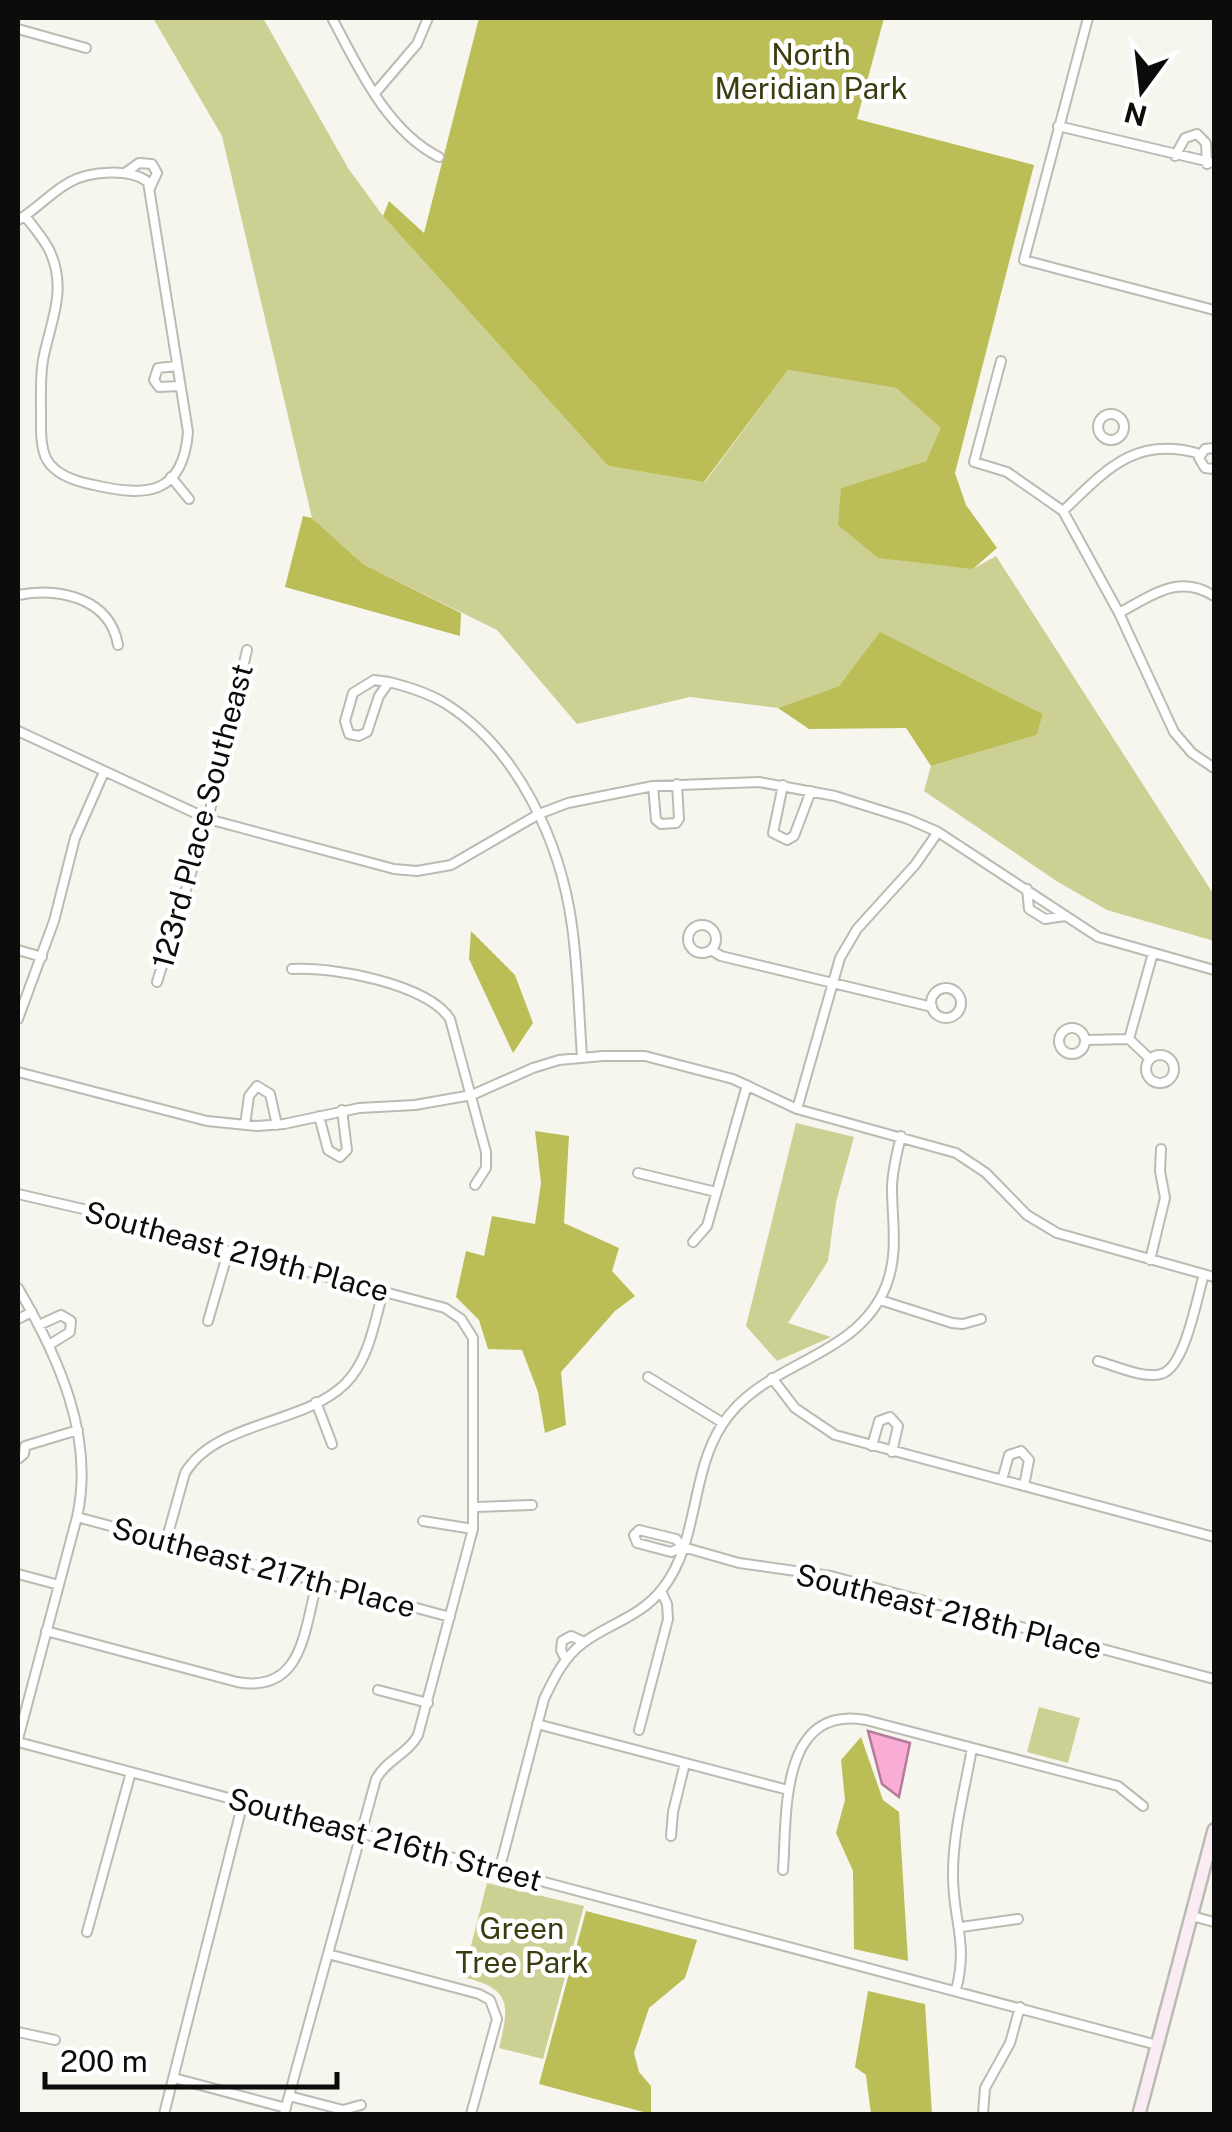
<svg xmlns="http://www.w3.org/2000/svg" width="1232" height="2132" viewBox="0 0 1232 2132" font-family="'Public Sans',sans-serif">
  <rect width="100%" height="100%" fill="#f6f6ef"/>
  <path fill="#cdd093" d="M153,18H263L348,168L383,216L608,466L705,482L788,370L896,388L942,428L926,461L841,488L973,569L996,556L1214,895V941L1107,910L1058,882L924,791L931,766L1037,735L1043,714L881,633L839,686L778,708L690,697L577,724L497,630L363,564L312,518L222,136Z
    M796,1123L854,1137L836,1202L828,1261L788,1323L831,1337L777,1361L746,1326Z
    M1039,1707L1080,1718L1068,1763L1027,1752Z
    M487,1883L584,1906L543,2059L499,2048C510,2003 511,1989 463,1977Z"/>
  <path fill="#bbbe57" d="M479,18H884L857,119L1034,165L955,473L966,505L997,548L973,569L878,558L838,525L841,488L926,461L941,428L896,388L788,370L704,482L608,466L383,216L389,201L424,233Z
    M303,516L312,518L363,564L461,613L460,636L285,587Z
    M880,632L1043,714L1037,735L931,766L906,728L809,729L778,708L839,686Z
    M471,931L515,975L533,1023L513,1053L469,959Z
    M535,1131L569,1136L564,1223L619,1248L612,1271L635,1296L615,1311L561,1372L566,1425L545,1433L538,1392L522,1350L488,1349L479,1320L456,1297L466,1251L484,1256L492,1216L535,1224L541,1183Z
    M861,1737L883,1800L899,1812L908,1961L854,1949L853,1871L836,1833L845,1800L841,1760Z
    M586,1911L697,1940L685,1978L649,2008L634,2053L639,2072L651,2086V2114L539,2084Z
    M868,1991L925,2004L932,2114H871L866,2075L855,2067Z"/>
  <path fill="#faaed6" stroke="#b37d99" stroke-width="2.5" d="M868,1731L910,1743L899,1797L882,1784Z"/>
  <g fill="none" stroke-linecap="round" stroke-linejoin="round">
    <g stroke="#bbbbb4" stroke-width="12">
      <path id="minor" d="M332,18C358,67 387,131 439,157
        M1088,18L1024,260L1214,310
        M18,29L86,48
        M376,92L417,44L428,18
        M1058,126L1214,163
        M1175,156L1185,138L1197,134L1206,143L1207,164
        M125,173L139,163L152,164L157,173L150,188
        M18,220C36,210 51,192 70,182C90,171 130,168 148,182L188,432C183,496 145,497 94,485C78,482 56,475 47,460C40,447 41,428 41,414C41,396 40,378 43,360C50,323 67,292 51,254C46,241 34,228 25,216
        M1001,361L974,462L1007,472L1063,511L1119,613L1174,732L1192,753L1214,768
        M177,366L158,368L154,380L159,387L180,386
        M1098 427a13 13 0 1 1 26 0a13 13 0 1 1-26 0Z
        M1214,448L1205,449L1199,458L1205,468L1214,469
        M171,477L189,499
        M1063,511C1106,470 1135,435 1200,454
        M18,595C59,587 110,598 118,645
        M1119,613C1151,596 1179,573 1214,596
        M389,682L374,680L353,693L345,721L349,734L359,736L367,732L379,696L389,682C409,687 429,693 446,704C519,750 561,844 572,926C578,969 579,1014 582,1057
        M18,731L208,819L394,869L417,871L451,865L539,814L568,803L653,786L759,782L835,796L908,819L938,832L1098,937L1214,970
        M783,785L773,833L787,840L794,836L811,791
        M653,786L656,820L661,824L676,823L679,819L677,784
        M1027,889L1029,909L1045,919L1065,916
        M688 939a14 14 0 1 1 28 0a14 14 0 1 1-28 0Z
        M18,950L42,957
        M711,950L721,956L932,1007
        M292,969C331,966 428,984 450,1019L486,1152V1168L475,1185
        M157,982L208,819L247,650
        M931 1003a15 15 0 1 1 30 0a15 15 0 1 1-30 0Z
        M18,1019L54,921L75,838L104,772
        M1059 1041a13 13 0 1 1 26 0a13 13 0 1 1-26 0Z
        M1129,1039L1153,953
        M1086,1040L1129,1039L1150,1059
        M1146 1069a14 14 0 1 1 28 0a14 14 0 1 1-28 0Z
        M18,1072L207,1121L257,1126L284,1124L359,1108L415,1105L472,1095L533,1068L559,1060L603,1056H645L733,1079L797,1109L956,1153L986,1173L1027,1215L1057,1233L1214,1277
        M797,1109L840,958L857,929L915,865L938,832
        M319,1116L328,1150L340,1157L347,1150L342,1110
        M245,1125L249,1096L257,1086L270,1094L277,1125
        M638,1173L716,1192
        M18,1194L122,1218L149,1230L445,1308L461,1319L473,1338V1529L418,1735C408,1754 386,1760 376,1779L284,2114
        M693,1242L707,1226L747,1085
        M1150,1260L1165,1198L1160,1171L1161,1149
        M18,1288C58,1356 95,1437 77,1517L18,1739
        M880,1300L952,1323L963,1324L981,1319
        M18,1319L32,1312
        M208,1321L228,1252
        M39,1325L61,1315L71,1321L70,1332L49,1345
        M1098,1361C1116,1366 1143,1379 1161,1374C1185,1368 1197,1297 1204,1274
        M648,1377L723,1423
        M772,1378L795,1408L835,1435L1214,1537
        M316,1402L332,1444
        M872,1446L879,1421L890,1417L898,1426L892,1452
        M18,1459L24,1454L25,1446L78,1430
        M1002,1480L1009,1455L1021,1451L1029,1460L1024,1486
        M476,1507L532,1505
        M77,1517L450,1617
        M423,1521L473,1529
        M166,1541L185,1473C216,1421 303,1425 345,1384C369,1360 374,1324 383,1292
        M682,1547L671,1552L637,1543L634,1535L639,1530L676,1539L683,1547L739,1563L831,1576L1214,1679
        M18,1574L59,1585
        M46,1631L237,1682C303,1694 304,1630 317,1583
        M566,1660L561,1650L562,1641L571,1636L584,1642
        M378,1690L428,1703
        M537,1724L788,1790
        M639,1730L668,1619L667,1604L661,1591
        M18,1742L1157,2045
        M671,1836L673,1812L685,1763
        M783,1870C787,1815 779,1704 866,1720L1118,1786L1143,1806
        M499,1871L544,1699C554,1678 564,1657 583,1643C610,1623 641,1617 663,1588C699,1542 690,1474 722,1425C763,1360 856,1361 886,1286C899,1253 892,1222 892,1188C892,1171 897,1153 901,1136
        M1192,1916L1214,1922
        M961,1927L1018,1919
        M87,1932L131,1772
        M328,1954L479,1994L490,2000L497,2019L471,2114
        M956,1990C969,1942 952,1918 953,1873C953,1832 965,1789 972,1748
        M18,2032L55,2040
        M174,2078L286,2108
        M289,2096L343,2110L361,2105
        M164,2114L243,1802
        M983,2114L985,2088L1010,2043L1020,2007"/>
    </g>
    <g stroke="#bbbbb4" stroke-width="16">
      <path id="secondary" d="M1139,2114L1214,1830"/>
    </g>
    <use href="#minor" stroke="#fff" stroke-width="8"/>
    <use href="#secondary" stroke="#fbecf3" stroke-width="11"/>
  </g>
  <g text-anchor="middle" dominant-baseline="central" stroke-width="9" stroke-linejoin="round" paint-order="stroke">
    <g font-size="30" fill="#3b3c10" stroke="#fff">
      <text x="811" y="54">North<tspan x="811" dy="34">Meridian Park</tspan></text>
      <text x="522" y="1928">Green<tspan x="522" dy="34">Tree Park</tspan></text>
    </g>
    <g font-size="30" fill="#0c0c0a" stroke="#fff">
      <text transform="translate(202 816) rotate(-75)">123rd Place Southeast</text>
      <text transform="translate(237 1251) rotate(15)">Southeast 219th Place</text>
      <text transform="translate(264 1567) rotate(15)">Southeast 217th Place</text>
      <text transform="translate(949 1611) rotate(14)">Southeast 218th Place</text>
      <text transform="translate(385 1839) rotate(15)">Southeast 216th Street</text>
    </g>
  </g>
  <rect width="1232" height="2132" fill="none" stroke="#0c0c0a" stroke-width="40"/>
  <g transform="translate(1142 90) rotate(195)" stroke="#ffffff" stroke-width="8" paint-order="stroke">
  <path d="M0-8L18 38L0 25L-18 38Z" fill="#0c0c0a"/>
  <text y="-15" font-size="28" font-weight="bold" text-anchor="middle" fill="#0c0c0a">N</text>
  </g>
  <path d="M45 2072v15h292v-15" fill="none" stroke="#0c0c0a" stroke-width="5"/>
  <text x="60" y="2072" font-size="30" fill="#0c0c0a" stroke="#ffffff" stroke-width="8" paint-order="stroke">200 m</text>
</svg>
